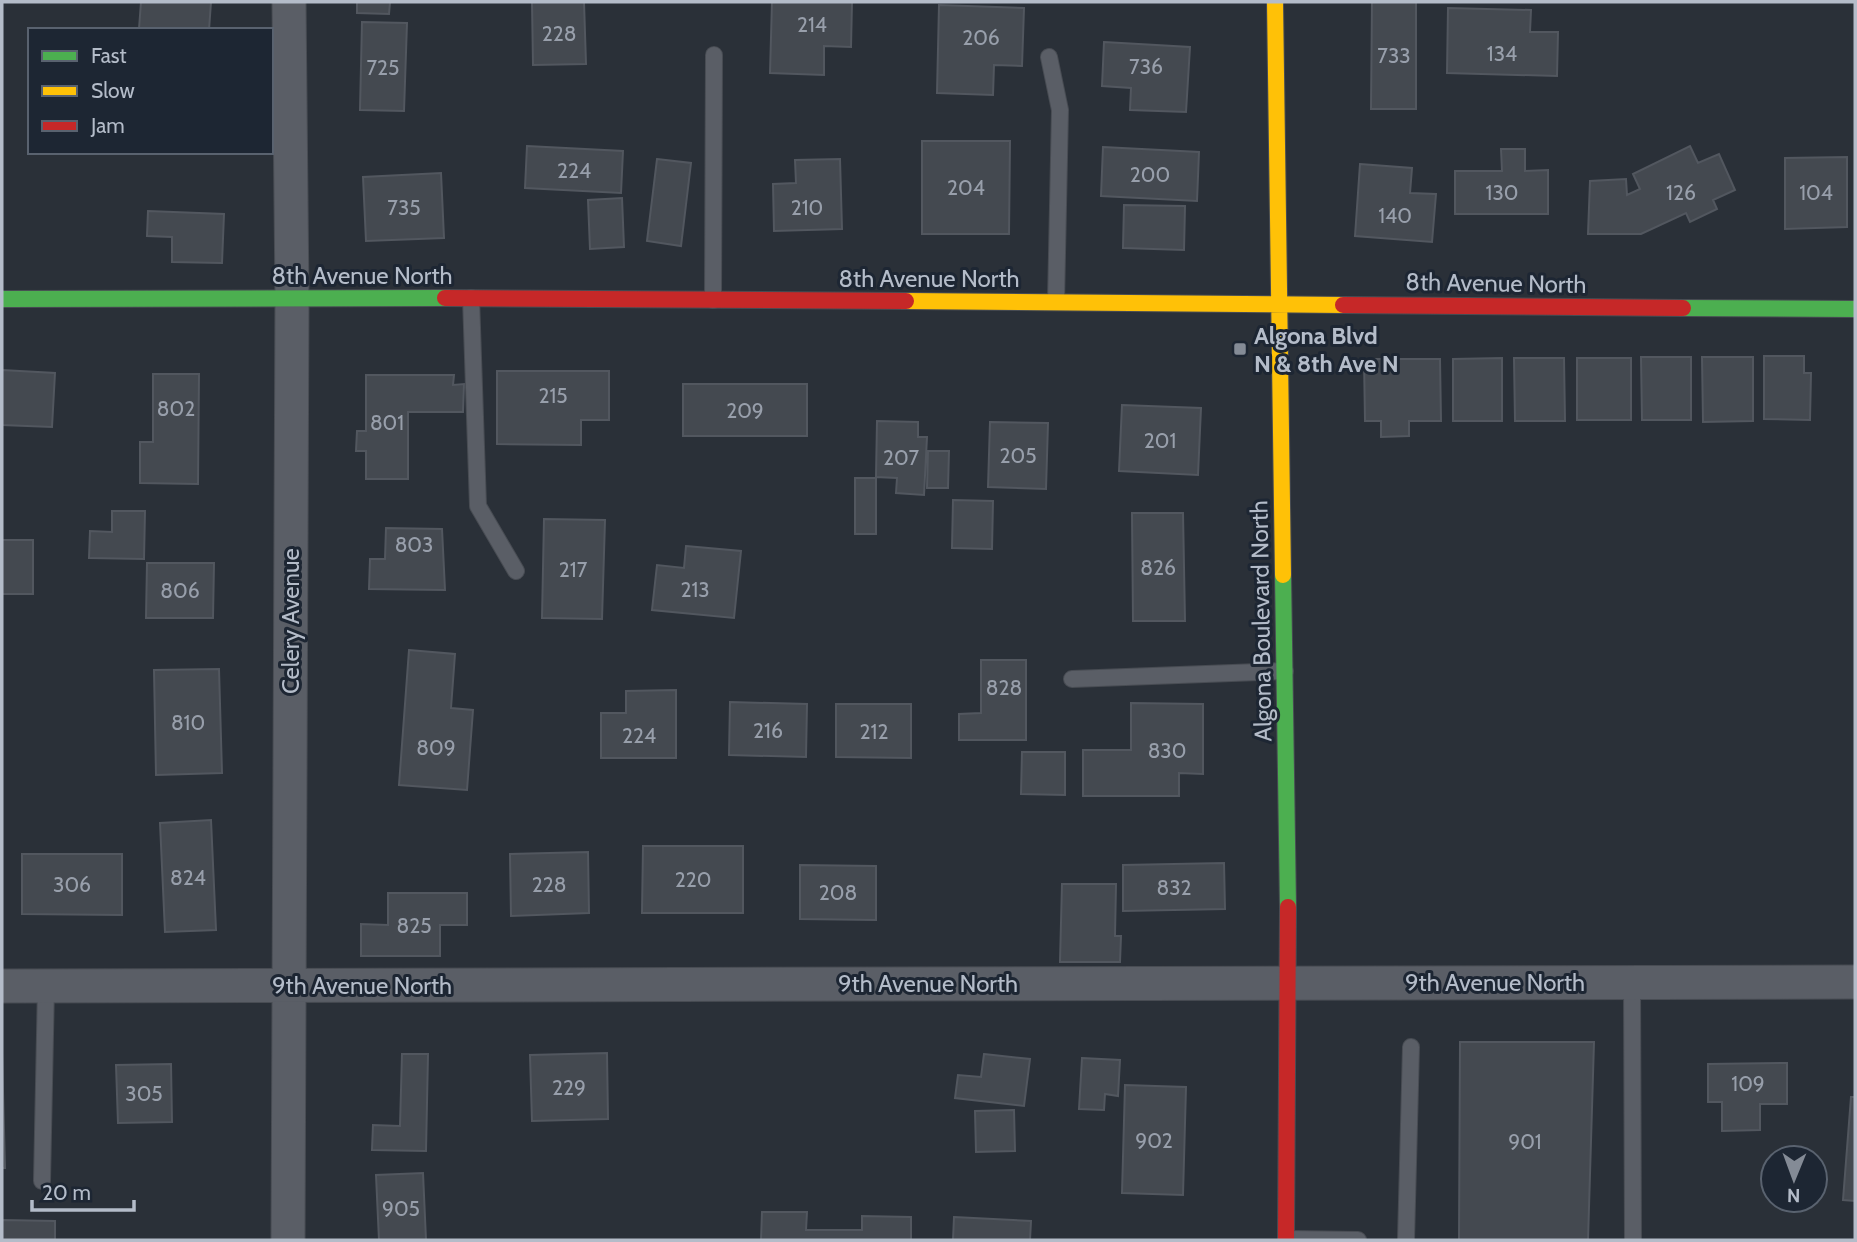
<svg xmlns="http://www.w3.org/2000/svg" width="1857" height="1242" viewBox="0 0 1857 1242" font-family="Cabin,sans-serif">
  <rect width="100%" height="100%" fill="#2a3038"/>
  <path fill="#444950" stroke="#52575f" stroke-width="2" d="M141,2H211L209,30L139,29Z
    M357,2H390L389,14L357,13Z
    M532,2H584L586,64L533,65Z
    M772,2H852L851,47L824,46V75L770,73Z
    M1372,2H1416V109H1371Z
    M939,5L1024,8L1022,66L994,65L993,95L937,93Z
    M1448,8L1531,10L1530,32H1558L1557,76L1447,73Z
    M362,22L407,23L404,111L360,110Z
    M1104,42L1190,47L1186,112L1130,110L1131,88L1102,86Z
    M922,141H1010L1009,234H922Z
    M527,146L623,151L621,193L525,188Z
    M1690,146L1698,163L1719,154L1735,190L1713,200L1717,209L1690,222L1686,213L1641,234H1588L1590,181L1626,179L1627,195L1640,189L1633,174Z
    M1103,147L1199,152L1197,201L1101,196Z
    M1501,149H1525V171L1548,170V214H1455V171H1502Z
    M1847,157V227L1785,229V158Z
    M657,159L691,163L681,246L647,241Z
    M840,159L842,229L774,231L773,184L796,183L795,160Z
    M1360,164L1412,168L1410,193L1436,194L1432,242L1355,236Z
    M441,173L444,238L366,241L363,177Z
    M622,198L624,247L590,249L588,200Z
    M1124,205L1185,206L1184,250L1123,248Z
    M148,211L224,214L222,263L172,262V237L147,236Z
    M1764,356H1804V373H1811L1810,420L1764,419Z
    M1641,357H1691V420H1642Z
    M1702,357H1753V421L1703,422Z
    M1502,358V421H1453V359Z
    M1514,358H1564L1565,421H1515Z
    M1577,358H1631V420H1577Z
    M1364,359H1440L1441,421H1409V436L1381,437V421H1365Z
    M2,370L55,373L52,427L2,425Z
    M497,371H609V420H581V445L497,444Z
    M153,374H199L198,484L140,483V442H153Z
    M366,375H454L453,385L464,384L463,412H408V479H366V451H356L357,431H366Z
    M683,384H807V436H683Z
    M1122,405L1201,408L1198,475L1119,471Z
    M877,421L918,422V437H927L924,495L896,493L897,478L876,477Z
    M990,422L1048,423L1046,489L988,487Z
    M928,451H949L948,488H927Z
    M855,478H876V534H855Z
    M953,500L993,501L992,549L952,548Z
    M112,511H145L144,559L89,558L90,531L112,532Z
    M1132,513H1183L1185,621H1133Z
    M544,519L605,520L602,619L542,618Z
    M386,528L442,529L445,590L369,589L370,559H385Z
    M2,540H33V594H2Z
    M686,546L741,551L734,618L652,610L657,565L684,568Z
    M147,563H214L213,618H146Z
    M409,650L455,654L451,708L473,710L467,790L399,785Z
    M981,660H1026V740H959V714L981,713Z
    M219,669L222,773L156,775L154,670Z
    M676,690V758H601V713H626V691Z
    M730,702L807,704L806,757L729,755Z
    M1131,703L1203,704V774L1179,773V796H1083V750H1131Z
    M836,704H911V758L836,757Z
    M1022,752H1065V795L1021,794Z
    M211,820L216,930L165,932L160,823Z
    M643,846H743V913H642Z
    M588,852L589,913L511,916L510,854Z
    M22,854H122V915L22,914Z
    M1224,863L1225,909L1123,911V865Z
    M800,865L876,866V920L800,919Z
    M1062,884H1116L1115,936H1121L1120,962H1060Z
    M388,893H467V925H440V956H361V924L388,925Z
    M1460,1042H1594L1588,1240H1459Z
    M2,1052L5,1168H2Z
    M607,1053L608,1119L532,1121L530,1055Z
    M402,1054H428L426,1151L372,1150L373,1125L400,1126Z
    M984,1054L1030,1059L1024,1106L955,1098L958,1075L981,1077Z
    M1082,1058L1120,1060L1118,1096L1105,1094L1104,1110L1079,1109Z
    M1787,1063V1104H1760V1130L1722,1131V1102H1708V1064Z
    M171,1064L172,1122L118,1123L116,1065Z
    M1125,1085L1186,1087L1183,1195L1122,1193Z
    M1851,1097H1855V1201L1843,1200Z
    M1014,1110L1015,1151L976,1152L975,1111Z
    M423,1173L426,1240H379L376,1175Z
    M762,1212H807L806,1230H862V1216L911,1217V1240H761Z
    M954,1217L1031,1221L1030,1240H953Z
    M2,1220L55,1221V1240H2Z"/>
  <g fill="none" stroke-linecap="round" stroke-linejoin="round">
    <g stroke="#484c53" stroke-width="18">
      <path id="lane" d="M1049,57L1060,110L1056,302
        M471,298L478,506L516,571
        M713,300L714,55
        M1072,679L1285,671
        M1632,982L1633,1240
        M42,1181L46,986
        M1286,1239L1358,1240
        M1406,1240L1411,1047"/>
    </g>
    <g stroke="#484c53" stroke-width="35">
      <path id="street" d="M2,986L1855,982
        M288,1240L292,298L289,2"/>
    </g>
    <g stroke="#484c53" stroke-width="18">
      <path id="fast" d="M2,299L445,298
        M1683,308L1855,309
        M1283,575L1288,907"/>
    </g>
    <g stroke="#484c53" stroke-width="18">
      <path id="slow" d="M1275,2L1283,575
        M906,301L1343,305"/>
    </g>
    <g stroke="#484c53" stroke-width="18">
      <path id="jam" d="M445,298L906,301
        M1343,305L1683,308
        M1286,1240L1288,907"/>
    </g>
    <use href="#lane" stroke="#5a5e66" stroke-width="16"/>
    <use href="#street" stroke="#5a5e66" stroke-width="33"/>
    <use href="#fast" stroke="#4caf50" stroke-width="16"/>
    <use href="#slow" stroke="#ffc107" stroke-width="16"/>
    <use href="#jam" stroke="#c62828" stroke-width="16"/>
  </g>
  <rect fill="#848b96" stroke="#1d2633" stroke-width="2.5" x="1233" y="342" width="14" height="14" rx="3.5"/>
  <g text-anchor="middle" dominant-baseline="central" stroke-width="6" stroke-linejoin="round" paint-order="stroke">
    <g font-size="21" fill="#989fab">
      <text x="812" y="24">214</text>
      <text x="559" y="33">228</text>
      <text x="981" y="37">206</text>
      <text x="1502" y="53">134</text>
      <text x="1394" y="55">733</text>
      <text x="1146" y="66">736</text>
      <text x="383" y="67">725</text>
      <text x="574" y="170">224</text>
      <text x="1150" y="174">200</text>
      <text x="966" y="187">204</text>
      <text x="1502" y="192">130</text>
      <text x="1681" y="192">126</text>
      <text x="1816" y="192">104</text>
      <text x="404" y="207">735</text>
      <text x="807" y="207">210</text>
      <text x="1395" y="215">140</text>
      <text x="553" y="395">215</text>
      <text x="176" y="408">802</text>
      <text x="745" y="410">209</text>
      <text x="387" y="422">801</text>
      <text x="1160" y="440">201</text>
      <text x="1018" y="455">205</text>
      <text x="901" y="457">207</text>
      <text x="414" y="544">803</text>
      <text x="1158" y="567">826</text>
      <text x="573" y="569">217</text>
      <text x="695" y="589">213</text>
      <text x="180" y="590">806</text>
      <text x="1004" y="687">828</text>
      <text x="188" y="722">810</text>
      <text x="768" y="730">216</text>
      <text x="874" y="731">212</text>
      <text x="639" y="735">224</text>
      <text x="436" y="747">809</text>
      <text x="1167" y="750">830</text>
      <text x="188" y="877">824</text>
      <text x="693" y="879">220</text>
      <text x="72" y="884">306</text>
      <text x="549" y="884">228</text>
      <text x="1174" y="887">832</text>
      <text x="838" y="892">208</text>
      <text x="414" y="925">825</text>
      <text x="1748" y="1083">109</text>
      <text x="569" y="1087">229</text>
      <text x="144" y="1093">305</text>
      <text x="1154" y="1140">902</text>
      <text x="1525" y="1141">901</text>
      <text x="401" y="1208">905</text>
    </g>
    <g font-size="24" fill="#b4bcc9" stroke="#1d2633">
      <text x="362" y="275">8th Avenue North</text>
      <text x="929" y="278">8th Avenue North</text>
      <text transform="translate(1496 283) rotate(1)">8th Avenue North</text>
      <text transform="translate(290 621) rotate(-90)">Celery Avenue</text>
      <text transform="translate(1261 621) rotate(-91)">Algona Boulevard North</text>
      <text x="1495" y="982">9th Avenue North</text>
      <text x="928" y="983">9th Avenue North</text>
      <text x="362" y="985">9th Avenue North</text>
    </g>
    <g font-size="24" font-weight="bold" fill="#b4bcc9" stroke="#1d2633" text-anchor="start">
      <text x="1254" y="335">Algona Blvd<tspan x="1254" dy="28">N &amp; 8th Ave N</tspan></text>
    </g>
  </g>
  <rect width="1857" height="1242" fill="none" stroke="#b4bcc9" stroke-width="7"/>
  <rect x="28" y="28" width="245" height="126" fill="#1d2633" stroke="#59626f" stroke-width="2"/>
  <rect x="42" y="51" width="35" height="10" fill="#4caf50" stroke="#59626f" stroke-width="2"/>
  <text x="91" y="63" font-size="21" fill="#b4bcc9">Fast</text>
  <rect x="42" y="86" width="35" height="10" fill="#ffc107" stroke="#59626f" stroke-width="2"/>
  <text x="91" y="98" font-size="21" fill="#b4bcc9">Slow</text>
  <rect x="42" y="121" width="35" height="10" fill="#c62828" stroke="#59626f" stroke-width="2"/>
  <text x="91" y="133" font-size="21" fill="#b4bcc9">Jam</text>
  <g transform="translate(1794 1179) rotate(181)"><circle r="33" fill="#1d2633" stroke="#59626f" stroke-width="2"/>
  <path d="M0-5L12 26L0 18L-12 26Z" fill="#848b96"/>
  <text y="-10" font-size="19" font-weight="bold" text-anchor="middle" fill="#b4bcc9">N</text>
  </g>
  <path d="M32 1200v10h102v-10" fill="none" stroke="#b4bcc9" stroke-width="3.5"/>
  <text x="42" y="1200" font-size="21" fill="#b4bcc9" stroke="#1d2633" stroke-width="5" paint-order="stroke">20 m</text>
</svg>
